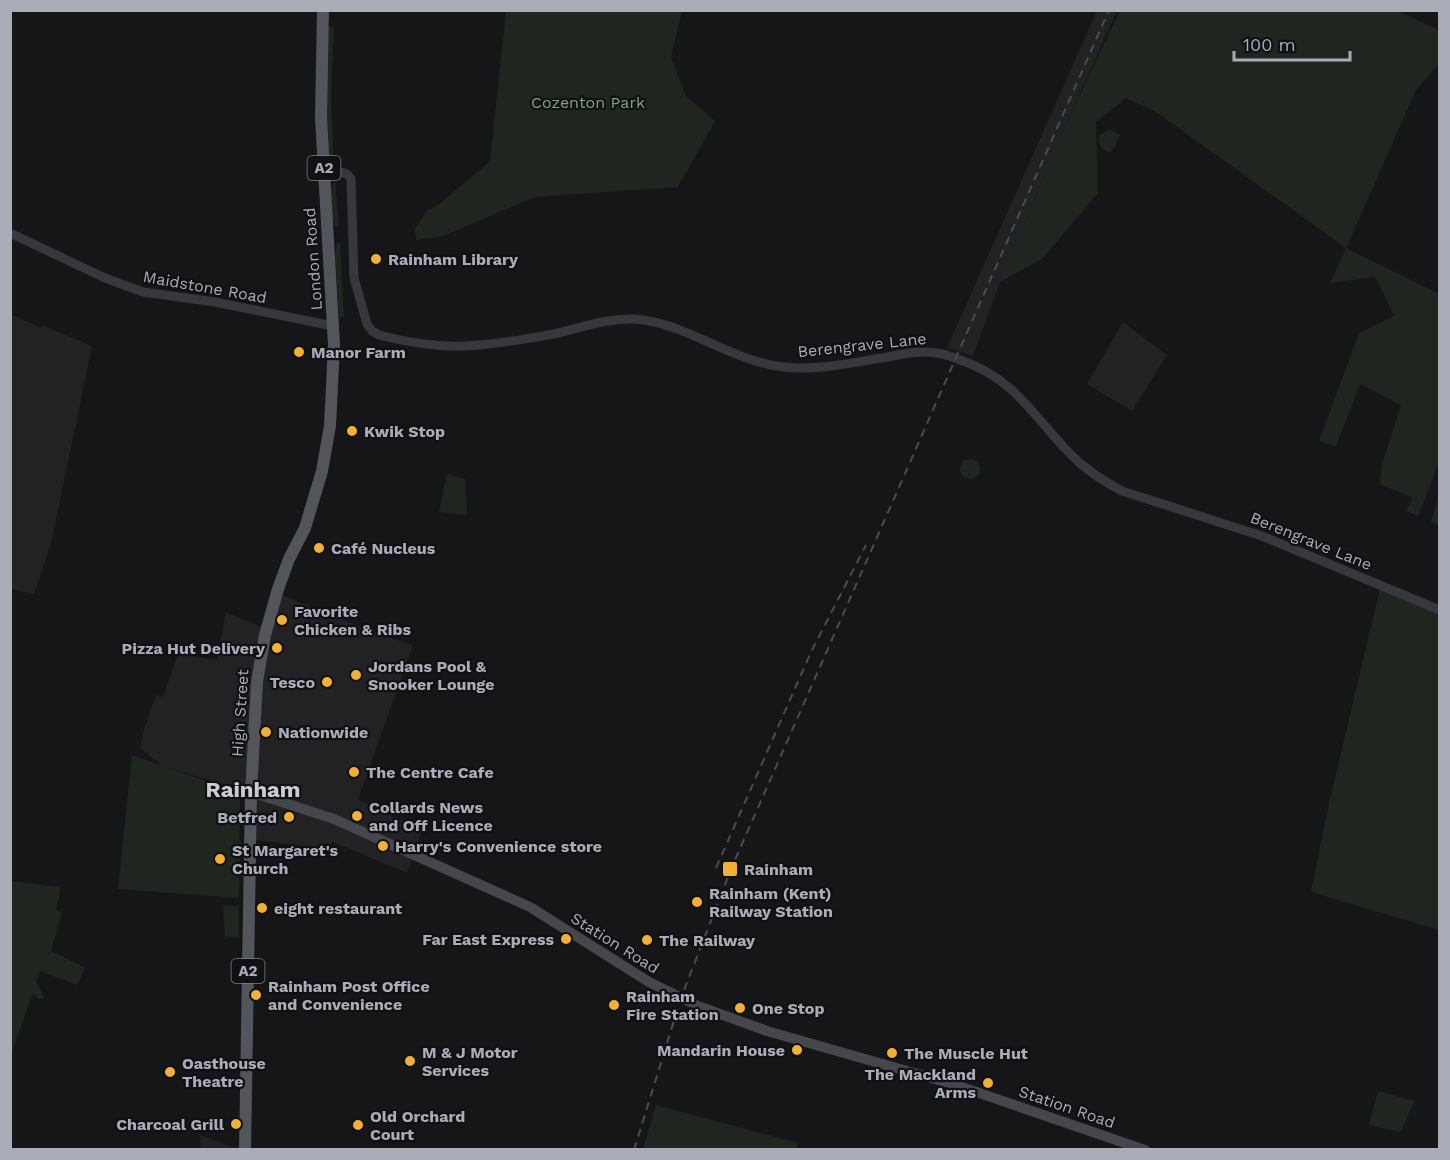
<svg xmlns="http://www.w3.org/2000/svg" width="1450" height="1160" viewBox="0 0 1450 1160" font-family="'Work Sans',sans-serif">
  <rect width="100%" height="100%" fill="#161618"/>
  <path fill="#222225" d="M1097,11H1117L1064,129L1000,282L973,356L947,348Z
    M11,314L41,328L42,325L92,346L51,544L34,594L11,589Z
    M1123,322L1167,355L1132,411L1087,384Z
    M280,594L381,635L413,645L358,799L422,831L407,873L333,842L325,849L255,840V794L162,766L140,748L144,729L156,695L163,697L178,654L217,660L226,612L264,628Z
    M200,1135L235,1148V1149H201Z"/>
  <path fill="#1e261f" d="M1120,10L1398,11L1439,30V64L1416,90L1346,248L1439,294V468L1437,467L1418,516L1406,511L1413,498L1380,484L1382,464L1401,405L1360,384L1336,446L1319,441L1359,333L1394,316L1375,277L1330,283L1346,248L1155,111L1126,98L1096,122L1098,193L1042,259L1000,282L1064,129Z
    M506,11H682L671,57L686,96L715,121L678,187L535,197L443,236L416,240L415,228L427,211L441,203L490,161Z
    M328,26L334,27L331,95L334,166C320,148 328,54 328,26Z
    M1110,129L1120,135L1113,150L1109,152L1102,149L1098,140L1100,135Z
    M335,180L339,227H335C331,213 328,194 335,180Z
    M337,242L340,243L344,317H339L335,254Z
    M960 469a10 10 0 1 1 20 0a10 10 0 1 1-20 0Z
    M447,474L465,479L467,515L439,512Z
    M1439,495V525L1431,522Z
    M1380,589L1439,613V930L1311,892L1329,803Z
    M132,755L240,793L239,898L118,889Z
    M11,881L61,887L56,910L62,913L51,951L85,968L77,985L40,971L36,982L43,995V999H38L34,994L32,995L11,1054Z
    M223,905L239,906V938L225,936Z
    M1378,1091L1415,1101L1401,1131L1398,1132L1369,1125Z
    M656,1105L798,1143L797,1149H643Z"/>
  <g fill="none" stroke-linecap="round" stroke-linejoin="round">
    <path stroke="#37383d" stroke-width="9" d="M324,174C334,173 346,169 351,179L354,278L367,324L372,331L379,335C406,342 436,347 464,346C494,345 525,339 554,334C581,328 606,318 634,319C685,322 732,362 784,367C819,371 854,362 888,357C903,354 921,350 937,353C946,354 955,358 963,361C1021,381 1039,427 1081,464C1094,475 1107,483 1122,491L1262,536L1440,610
      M10,233L105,278L143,292L215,302L333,326"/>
    <path stroke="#45474d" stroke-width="10" d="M251,792L334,819L530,907L649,982L698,1006L767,1031L956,1085L1145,1150"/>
    <path stroke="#53555c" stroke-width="12" d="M245,1150L251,792L257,682L265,635L278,589L289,559L305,528L322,471L330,426L334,345L321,118L323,10"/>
    <path stroke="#4a4c52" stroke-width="2" stroke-dasharray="8 6" stroke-linecap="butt" d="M716,868L811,652L866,545
      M634,1150L681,998L731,869L1109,10"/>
  </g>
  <g fill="#f2b134" stroke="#111113" stroke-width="2">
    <circle cx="376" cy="259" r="6"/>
    <circle cx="299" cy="352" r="6"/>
    <circle cx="352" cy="431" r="6"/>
    <circle cx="319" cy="548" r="6"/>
    <circle cx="282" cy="620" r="6"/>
    <circle cx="277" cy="648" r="6"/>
    <circle cx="356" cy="675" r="6"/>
    <circle cx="327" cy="682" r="6"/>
    <circle cx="266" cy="732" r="6"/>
    <circle cx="354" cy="772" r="6"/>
    <circle cx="357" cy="816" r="6"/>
    <circle cx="289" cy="817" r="6"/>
    <circle cx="383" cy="846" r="6"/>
    <circle cx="220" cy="859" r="6"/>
    <rect x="722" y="861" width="16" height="16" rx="3"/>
    <circle cx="697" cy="902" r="6"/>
    <circle cx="262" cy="908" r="6"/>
    <circle cx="566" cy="939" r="6"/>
    <circle cx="647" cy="940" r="6"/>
    <circle cx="256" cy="995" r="6"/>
    <circle cx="614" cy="1005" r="6"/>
    <circle cx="740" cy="1008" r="6"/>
    <circle cx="797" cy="1050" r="6"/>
    <circle cx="892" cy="1053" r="6"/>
    <circle cx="410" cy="1061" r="6"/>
    <circle cx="170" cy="1072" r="6"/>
    <circle cx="988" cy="1083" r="6"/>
    <circle cx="236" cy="1124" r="6"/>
    <circle cx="358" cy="1125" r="6"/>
  </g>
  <g text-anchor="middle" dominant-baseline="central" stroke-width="4.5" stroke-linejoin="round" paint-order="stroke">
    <g fill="#111113" stroke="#7b7e86" stroke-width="1.5">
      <rect x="307.5" y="156" width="33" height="24" rx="4.5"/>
      <rect x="231.5" y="959" width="33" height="24" rx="4.5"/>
    </g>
    <g font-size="15" font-weight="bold" fill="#a8adb8">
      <text x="324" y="168">A2</text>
      <text x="248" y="971">A2</text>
    </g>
    <g font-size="16" fill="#7fa381" stroke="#111113">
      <text x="588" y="102">Cozenton Park</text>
    </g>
    <g font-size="16" fill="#a8adb8" stroke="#111113">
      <text transform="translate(313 259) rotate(-94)">London Road</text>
      <text transform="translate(205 287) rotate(10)">Maidstone Road</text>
      <text transform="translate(862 345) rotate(-6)">Berengrave Lane</text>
      <text transform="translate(1311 541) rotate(22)">Berengrave Lane</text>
      <text transform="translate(240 713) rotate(-86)">High Street</text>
      <text transform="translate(615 943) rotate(32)">Station Road</text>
      <text transform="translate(1067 1107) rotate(19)">Station Road</text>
    </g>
    <g font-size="16" font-weight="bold" fill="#a8adb8" stroke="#111113" text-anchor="start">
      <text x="388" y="259">Rainham Library</text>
      <text x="311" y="352">Manor Farm</text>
      <text x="364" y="431">Kwik Stop</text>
      <text x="331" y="548">Café Nucleus</text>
      <text x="294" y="611">Favorite<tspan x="294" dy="18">Chicken &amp; Ribs</tspan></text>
      <text x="265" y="648" text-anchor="end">Pizza Hut Delivery</text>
      <text x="368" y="666">Jordans Pool &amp;<tspan x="368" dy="18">Snooker Lounge</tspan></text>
      <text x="315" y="682" text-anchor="end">Tesco</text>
      <text x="278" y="732">Nationwide</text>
      <text x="366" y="772">The Centre Cafe</text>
      <text x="369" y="807">Collards News<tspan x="369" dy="18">and Off Licence</tspan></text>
      <text x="277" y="817" text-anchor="end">Betfred</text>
      <text x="395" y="846">Harry's Convenience store</text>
      <text x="232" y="850">St Margaret's<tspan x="232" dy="18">Church</tspan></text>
      <text x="744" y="869">Rainham</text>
      <text x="709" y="893">Rainham (Kent)<tspan x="709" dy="18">Railway Station</tspan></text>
      <text x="274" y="908">eight restaurant</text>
      <text x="554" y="939" text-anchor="end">Far East Express</text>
      <text x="659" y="940">The Railway</text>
      <text x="268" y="986">Rainham Post Office<tspan x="268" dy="18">and Convenience</tspan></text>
      <text x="626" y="996">Rainham<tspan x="626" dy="18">Fire Station</tspan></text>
      <text x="752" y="1008">One Stop</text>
      <text x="785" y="1050" text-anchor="end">Mandarin House</text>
      <text x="422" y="1052">M &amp; J Motor<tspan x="422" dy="18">Services</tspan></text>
      <text x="904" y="1053">The Muscle Hut</text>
      <text x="182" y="1063">Oasthouse<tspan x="182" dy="18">Theatre</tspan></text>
      <text x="976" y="1074" text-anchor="end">The Mackland<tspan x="976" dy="18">Arms</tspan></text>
      <text x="370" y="1116">Old Orchard<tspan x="370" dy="18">Court</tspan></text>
      <text x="224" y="1124" text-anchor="end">Charcoal Grill</text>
    </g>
    <g font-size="22" font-weight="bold" fill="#c9ccd4" stroke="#111113">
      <text x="253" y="789">Rainham</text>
    </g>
  </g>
  <rect width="1450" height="1160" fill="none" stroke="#a8adb8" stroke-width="24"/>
  <path d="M1234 51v9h116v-9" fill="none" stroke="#a8adb8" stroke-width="3"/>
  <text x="1243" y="51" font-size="18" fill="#a8adb8" stroke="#111113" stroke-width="4.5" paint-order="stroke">100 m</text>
</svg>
